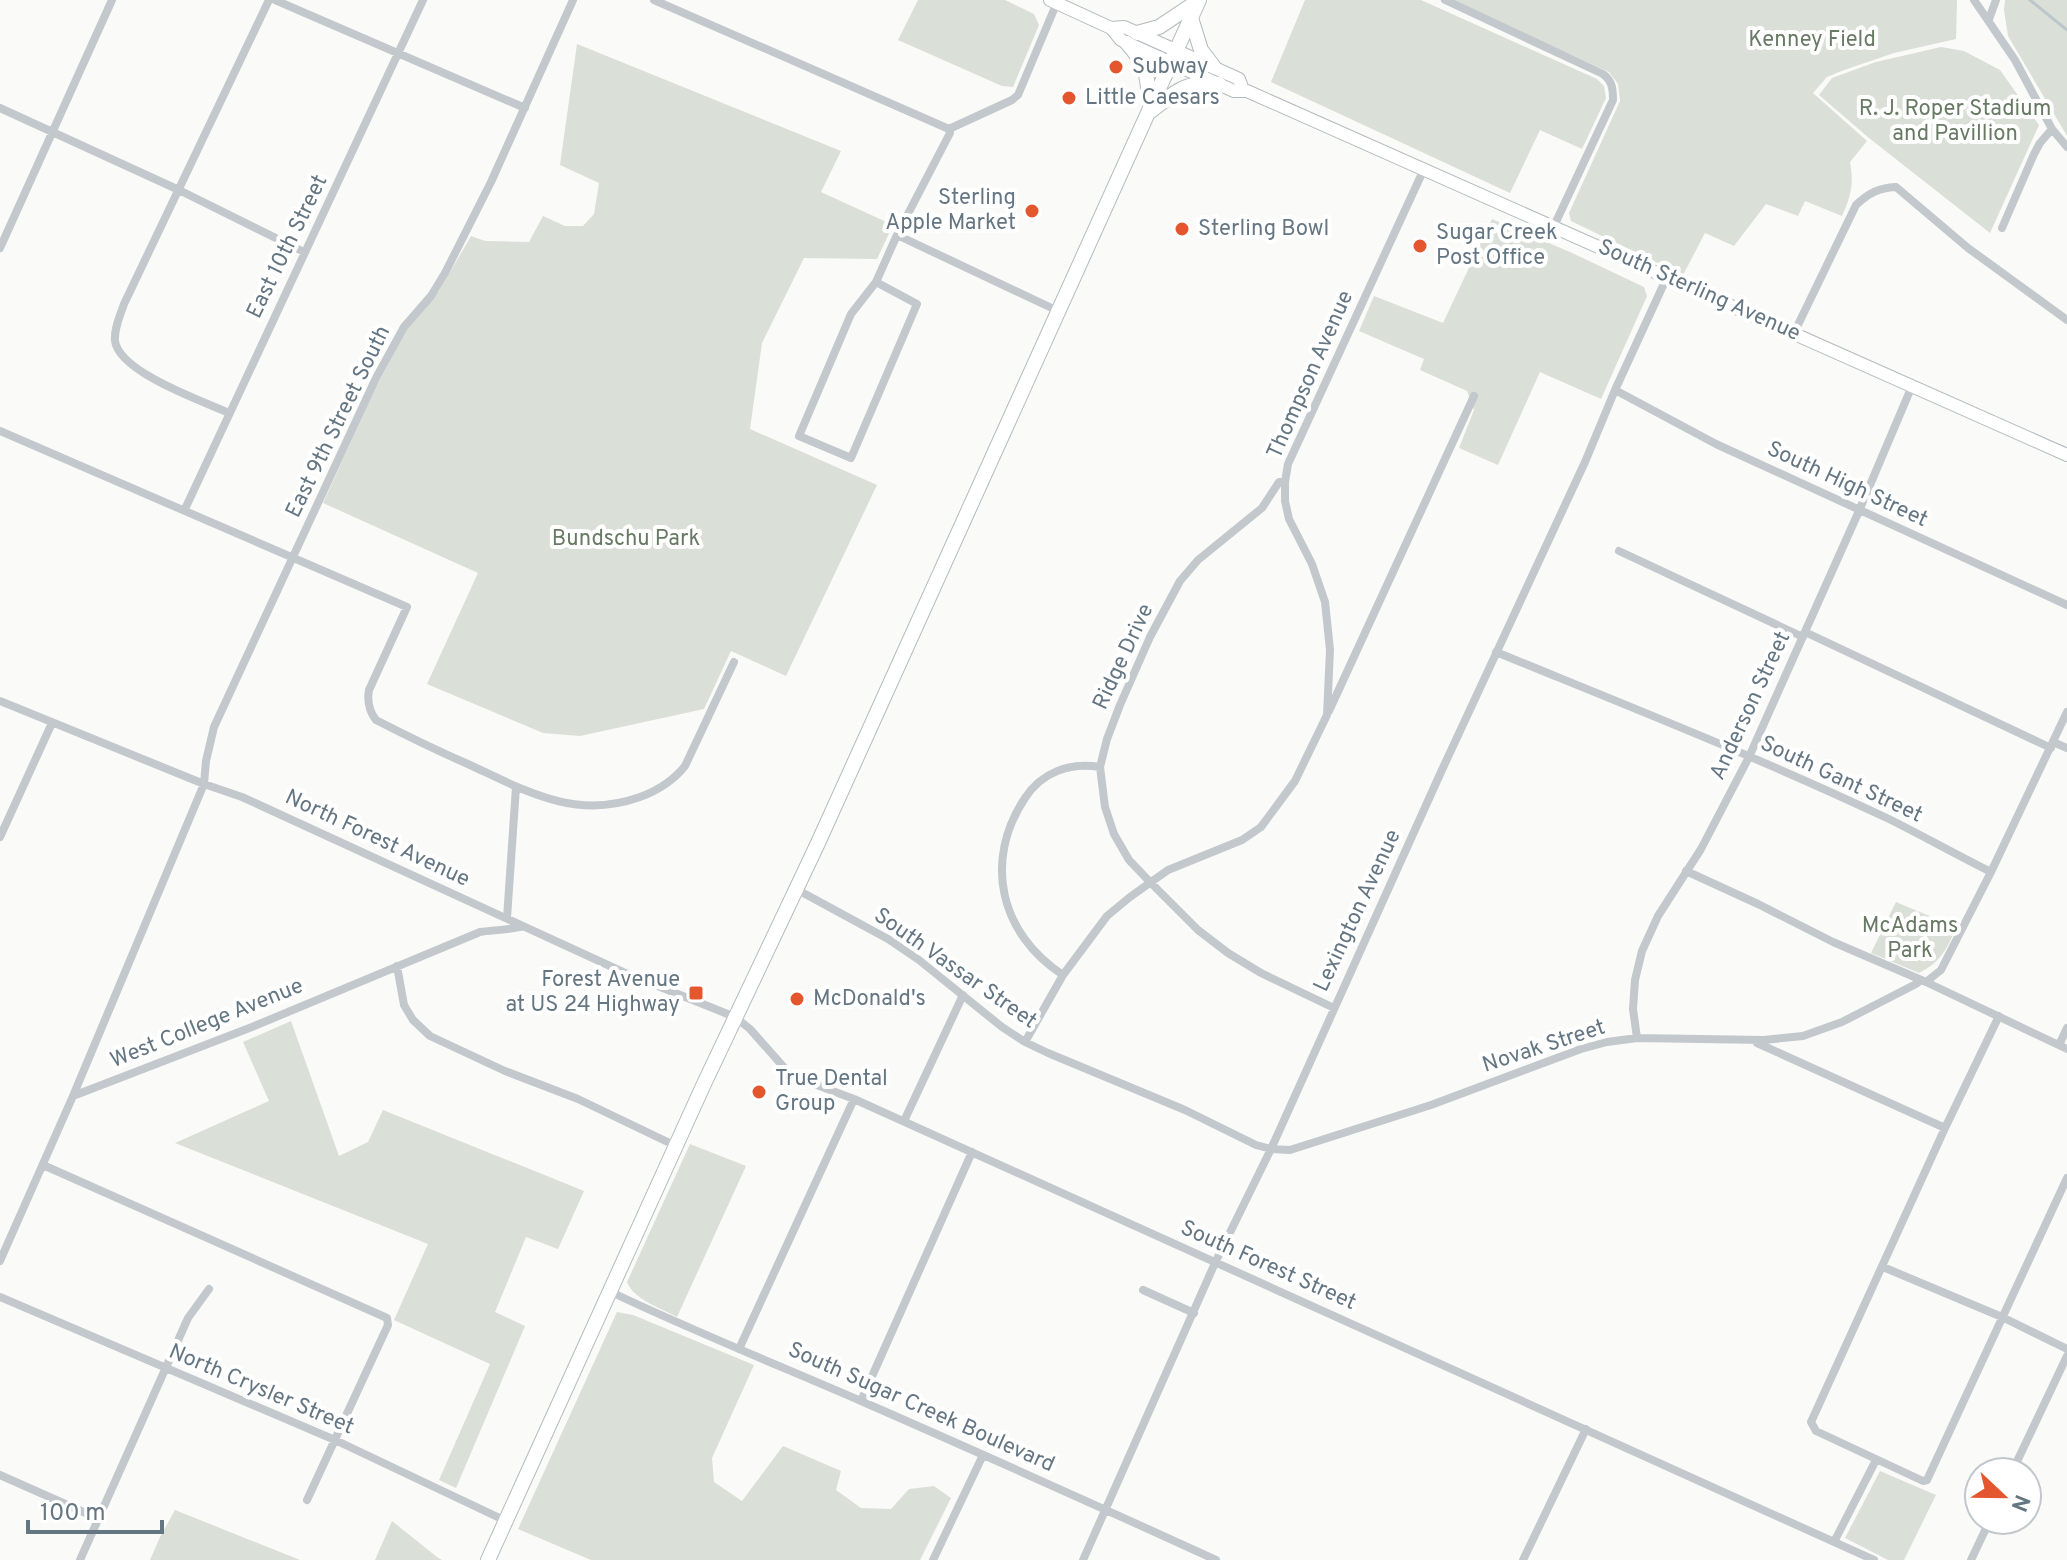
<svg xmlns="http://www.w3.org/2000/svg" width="2067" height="1560" viewBox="0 0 2067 1560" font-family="Overpass,sans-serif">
  <rect width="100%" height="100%" fill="#fafaf8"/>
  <path fill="#dadfd7" d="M918,0H1005L1034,14L1039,25L1013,87L1002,86L898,40Z
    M1305,0H1421L1597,79L1604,86L1606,98L1582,149L1540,130L1510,193L1271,82Z
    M1451,0H1957L1956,39L1894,53L1844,70L1827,77L1813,93L1867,141L1850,162C1854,184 1851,196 1842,216L1805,201L1798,216L1766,204L1734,246L1705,233L1683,275L1571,221L1569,213L1620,101L1618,84L1609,72Z
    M2005,0H2067V136L2008,36L2004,10Z
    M577,44L841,151L821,192L893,225L877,259L804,258L762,343L750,429L877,485L786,676L731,651L704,709L580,736L543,733L427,684L478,573L323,503L376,387L408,327L439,291L471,236L485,241L529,242L543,216L565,226H583L594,214L599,183L560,165Z
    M1941,47L1964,51L2000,70L2039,125L1990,233L1869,138L1819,95L1832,78L1876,62Z
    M1492,219L1570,252L1644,287L1647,296L1601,399L1540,372L1498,465L1459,448L1474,410L1467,391L1420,370L1424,359L1359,331L1374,296L1443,323Z
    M1896,902L1956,927C1948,948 1940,963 1919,973L1871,953Z
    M291,1021L339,1156L368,1142L383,1110L584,1191L558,1249L526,1237L495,1312L525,1326L456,1488L439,1480L490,1364L394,1320L428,1244L175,1143L269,1101L243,1042Z
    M690,1144L746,1166L677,1317C661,1308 634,1300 627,1282Z
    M617,1312L633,1315L754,1365L712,1458L714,1482L742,1501L783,1446L841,1471L836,1490L861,1508L891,1509L909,1489L934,1486L951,1498L920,1560H591L518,1529Z
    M1880,1471L1936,1495L1904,1560H1888L1845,1538Z
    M175,1510L300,1560H150L160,1537Z
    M392,1521L437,1557L442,1560H375Z"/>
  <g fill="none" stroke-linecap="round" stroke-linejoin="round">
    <path stroke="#bbc7cb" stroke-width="3" d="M2030,0L2067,30"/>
    <g stroke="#b3babf" stroke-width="14">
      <path id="secondary" d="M1050,0L1111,28L1121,40L1127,43L1234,91H1247L2067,455
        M1111,28L1124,27L1239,79L1243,90"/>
    </g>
    <g stroke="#b5babe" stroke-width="16">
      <path id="primary" d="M1191,18L1201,50L1214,67
        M1137,33L1159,27L1198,1
        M1127,43C1147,65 1147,75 1150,104
        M1151,111C1178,90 1183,82 1219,84
        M488,1560L703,1086L818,843L1199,0"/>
    </g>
    <path stroke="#c3c8cc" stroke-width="8" d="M275,0L525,108
      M654,0L949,129
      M1445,0L1603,74C1612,81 1613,88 1613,100L1554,226
      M1974,0L2015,60L2052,129L2067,147
      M1989,19L1996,0
      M0,108L179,190L304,252
      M2002,228L2034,154L2040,143L2052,129
      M897,235L1058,311
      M0,248L112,0
      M876,282L917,304L851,458L799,436L851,314Z
      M876,282L897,235L950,133L949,129L1012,100L1018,95L1058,0
      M1794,333L1856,205C1869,193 1878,188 1896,187L1968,248L2067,320
      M1615,390L1716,444L2067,605
      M229,413C202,401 119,372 115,341C114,328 120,316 124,304L269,0
      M0,431L407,607L369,690C367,701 369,711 376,720C407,736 438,751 470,765C528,792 576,820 640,797C659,790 673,781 685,766L734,662
      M1285,482H1279L1262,508L1198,560L1180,581L1150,637L1120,705L1107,739L1100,767L1105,807L1114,834L1129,860L1150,882L1198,930L1228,953L1261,973L1334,1008
      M185,509L423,0
      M1619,551L1803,637
      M1805,632L2051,748
      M1496,652C1628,706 1760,758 1889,819C1923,836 1957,855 1991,872
      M0,701L204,784L242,797L623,972L735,1017L750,1029L788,1072L798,1078L854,1099L1874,1560
      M1329,711L1474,396
      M2053,742L2067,748
      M0,837L52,723
      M1686,871L1758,904L1833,942L1926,982L2067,1049
      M796,889L888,939L919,960L1002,1027L1025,1042L1048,1053L1185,1110L1256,1145L1271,1149L1290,1150L1431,1105L1581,1049L1607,1042L1637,1038L1764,1040L1803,1036L1842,1022L1916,984L1921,980
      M507,918L516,787
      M397,966L404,1005L413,1020L430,1036L505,1071L578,1099L676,1146
      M1063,975C1000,934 983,861 1025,798C1042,772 1070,762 1100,767
      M1926,982L1941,970L1991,872L2067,712
      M1999,1016L1945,1128L1811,1422L1816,1431L1923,1481L1927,1480L2067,1178
      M1637,1038L1633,1009L1635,980L1642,951L1658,916L1701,849L1749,757L1859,511L1912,386
      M1025,1042L1063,975L1107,916L1130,897L1168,870L1242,840L1261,827L1295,781L1327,715L1330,650L1325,602L1312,564L1289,519L1285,501V482L1288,464L1424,169
      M1757,1043L1945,1128
      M2059,1045L2067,1028
      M73,1096L204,784L206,761L214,727L376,378L404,327L431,296L445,273L491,182L573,0
      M904,1121L963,995
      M43,1165L387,1318L388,1325L307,1500
      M0,1261L73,1096L252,1027L480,932C493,930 511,930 523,926
      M1883,1267L2002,1317L2067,1349
      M1143,1290L1194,1313
      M611,1292C693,1331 778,1365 861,1401C980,1453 1098,1506 1216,1560
      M0,1297L335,1440L506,1521
      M739,1349L854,1099
      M861,1401L972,1152
      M2012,1472L2067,1356
      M0,1475L99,1519
      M1834,1542L1876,1460
      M80,1560L188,1318L209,1289
      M933,1560L983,1455
      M1083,1560L1215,1263L1271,1149L1441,772L1585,462L1615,390L1667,277
      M1523,1560L1586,1429
      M1971,1560L1990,1520"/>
    <use href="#secondary" stroke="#fff" stroke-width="12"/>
    <use href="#primary" stroke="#fff" stroke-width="14"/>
  </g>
  <g fill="#e4572e" stroke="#fff" stroke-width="3">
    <circle cx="1116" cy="67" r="8"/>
    <circle cx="1069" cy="98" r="8"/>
    <circle cx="1032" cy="211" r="8"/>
    <circle cx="1182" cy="229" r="8"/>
    <circle cx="1420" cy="246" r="8"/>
    <rect x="688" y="985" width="16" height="16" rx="4"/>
    <circle cx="797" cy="999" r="8"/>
    <circle cx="759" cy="1092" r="8"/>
  </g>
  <g text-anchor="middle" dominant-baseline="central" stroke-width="8" stroke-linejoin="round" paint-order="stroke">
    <g font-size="22" fill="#687a64" stroke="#fff">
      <text x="1812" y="40">Kenney Field</text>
      <text x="1955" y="109">R. J. Roper Stadium<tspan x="1955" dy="25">and Pavillion</tspan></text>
      <text x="626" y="539">Bundschu Park</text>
      <text x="1910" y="926">McAdams<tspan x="1910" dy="25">Park</tspan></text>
    </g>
    <g font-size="22" fill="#657683" stroke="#fff" text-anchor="start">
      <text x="1132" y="67">Subway</text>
      <text x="1085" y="98">Little Caesars</text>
      <text x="1016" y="198" text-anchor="end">Sterling<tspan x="1016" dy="25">Apple Market</tspan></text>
      <text x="1198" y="229">Sterling Bowl</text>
      <text x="1436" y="233">Sugar Creek<tspan x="1436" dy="25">Post Office</tspan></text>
      <text x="680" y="980" text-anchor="end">Forest Avenue<tspan x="680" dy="25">at US 24 Highway</tspan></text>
      <text x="813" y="999">McDonald's</text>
      <text x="775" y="1079">True Dental<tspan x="775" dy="25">Group</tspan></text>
    </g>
    <g font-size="22" fill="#657683" stroke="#fff">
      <text transform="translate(288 247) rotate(-64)">East 10th Street</text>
      <text transform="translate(1699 291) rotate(24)">South Sterling Avenue</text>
      <text transform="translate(1311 375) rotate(-66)">Thompson Avenue</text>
      <text transform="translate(339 422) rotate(-64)">East 9th Street South</text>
      <text transform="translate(1847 485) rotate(25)">South High Street</text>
      <text transform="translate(1124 657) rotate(-65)">Ridge Drive</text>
      <text transform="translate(1751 706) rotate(-65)">Anderson Street</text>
      <text transform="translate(1841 780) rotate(25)">South Gant Street</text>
      <text transform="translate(377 839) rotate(25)">North Forest Avenue</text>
      <text transform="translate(1358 911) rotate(-65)">Lexington Avenue</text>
      <text transform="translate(955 969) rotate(35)">South Vassar Street</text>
      <text transform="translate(207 1024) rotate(-22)">West College Avenue</text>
      <text transform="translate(1544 1047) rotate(-18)">Novak Street</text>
      <text transform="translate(1268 1266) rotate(24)">South Forest Street</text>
      <text transform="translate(261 1390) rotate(23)">North Crysler Street</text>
      <text transform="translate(921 1408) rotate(24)">South Sugar Creek Boulevard</text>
    </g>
  </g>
  <g transform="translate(2003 1496) rotate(112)"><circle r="38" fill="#ffffff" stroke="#c1c8cd" stroke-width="2"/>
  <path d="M0-6L14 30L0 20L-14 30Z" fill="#e4572e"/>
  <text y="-12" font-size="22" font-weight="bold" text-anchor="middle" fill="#657683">N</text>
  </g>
  <path d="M28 1520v12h134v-12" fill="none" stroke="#657683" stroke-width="4"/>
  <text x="40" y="1520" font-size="24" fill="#657683" stroke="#ffffff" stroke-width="6" paint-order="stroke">100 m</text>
</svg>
